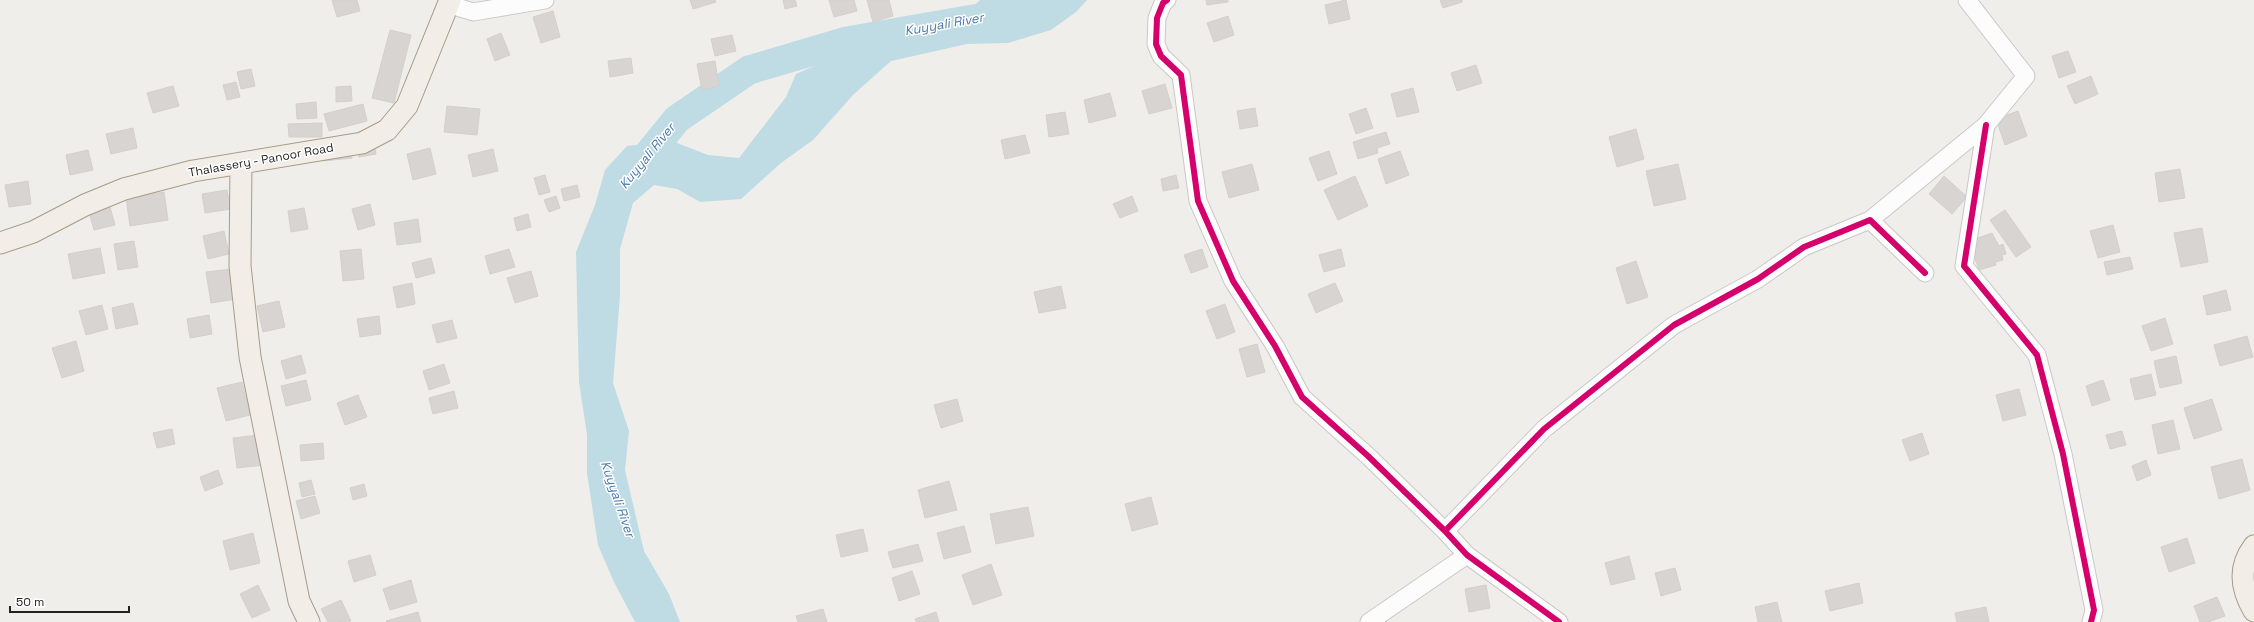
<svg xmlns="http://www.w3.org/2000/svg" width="2254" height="622" viewBox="0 0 2254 622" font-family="'Space Grotesk',sans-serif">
  <rect width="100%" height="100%" fill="#f0eeeb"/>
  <path fill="#bfdbe3" d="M980,0H1087L1076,12L1051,30L1008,43L967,44L891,61L853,95L813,140L781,163L741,199L700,202L677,189L654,185L633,203L620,249V296L613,383L629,431L625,470L644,551L669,594L680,622H635L614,582L598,545L587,473V435L579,382L576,252L595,205L605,170L627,146L672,141L708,155L739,158L786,97L796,74L856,47L967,12Z"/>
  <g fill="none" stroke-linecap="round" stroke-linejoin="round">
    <path stroke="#bfdbe3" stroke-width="29" d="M633,173L677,119L749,70L847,41L996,15L1022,0"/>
  </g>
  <path fill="#d7d4d2" stroke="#d3d0cc" d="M332,0H357L360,11L337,17Z
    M690,0H715L716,2L693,9Z
    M783,0H795L797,6L785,9Z
    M829,0H854L857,11L834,17Z
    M867,0H889L893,16L873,22Z
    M1206,0H1228V2L1207,5Z
    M1346,0L1350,19L1329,24L1325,5Z
    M1440,0H1462V2L1443,8Z
    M553,11L560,37L541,43L533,17Z
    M1228,16L1234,35L1214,42L1207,23Z
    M390,30L411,35L394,103L372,98Z
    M501,33L510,55L495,61L487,39Z
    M732,35L736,51L715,56L711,39Z
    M2068,51L2076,72L2059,78L2052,56Z
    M631,58L633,73L610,77L608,61Z
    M715,61L719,86L702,90L697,64Z
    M1476,65L1482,83L1457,91L1451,73Z
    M251,69L255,86L241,89L237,72Z
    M2091,76L2098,94L2075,104L2067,86Z
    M236,82L240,97L227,100L223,85Z
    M1165,84L1172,108L1149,114L1142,91Z
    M173,86L179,106L153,113L147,93Z
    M351,86L352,101L336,102V87Z
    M1413,88L1419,112L1397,117L1391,94Z
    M1110,93L1116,116L1089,123L1084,100Z
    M316,102L317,118L297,119L296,104Z
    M363,104L367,121L329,131L324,114Z
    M447,106L480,109L477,135L444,132Z
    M1255,108L1258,126L1240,129L1237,111Z
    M1366,108L1373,128L1356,134L1349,114Z
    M2018,111L2027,136L2005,145L1996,119Z
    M1065,112L1069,134L1049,137L1046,115Z
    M322,123V137H289L288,124Z
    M133,128L137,148L111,154L106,134Z
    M1636,129L1644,159L1617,167L1609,137Z
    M1386,132L1390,144L1377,148L1378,153L1358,159L1353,142Z
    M1025,135L1030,153L1005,159L1001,140Z
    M374,143L376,154L359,157L357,146Z
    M351,148L352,158L324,161L323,151Z
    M430,148L436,174L413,180L407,154Z
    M493,149L498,171L473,177L468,155Z
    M88,150L93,170L70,175L66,155Z
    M1329,151L1337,174L1318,181L1309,158Z
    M1400,151L1409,175L1386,184L1378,159Z
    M1252,164L1259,190L1229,198L1222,172Z
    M1678,164L1686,199L1654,206L1646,171Z
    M2180,169L2185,198L2159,202L2155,173Z
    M545,175L550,192L539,195L534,178Z
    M1176,175L1179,188L1163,191L1161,179Z
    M1355,176L1368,206L1338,220L1324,190Z
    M1944,176L1967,197L1952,214L1929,194Z
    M28,181L31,204L9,207L5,185Z
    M577,185L580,197L564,201L561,189Z
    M227,190L231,209L205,213L202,194Z
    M164,192L168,220L130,226L126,198Z
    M556,196L560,208L549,212L544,200Z
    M1132,196L1138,211L1120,218L1113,204Z
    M370,204L375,225L358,230L352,209Z
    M110,207L115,225L94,230L89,212Z
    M304,208L308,229L291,232L288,211Z
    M2005,210L2031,247L2016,257L1990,220Z
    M528,214L531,227L517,231L514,218Z
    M418,219L421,242L397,245L394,223Z
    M2113,225L2120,252L2098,258L2090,231Z
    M2202,228L2208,262L2181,267L2174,233Z
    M224,231L229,254L208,259L203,236Z
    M1992,233L1999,246L2003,244L2006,254L2002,255L2003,260L1995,262L1996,265L1979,270L1971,247L1977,245L1975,239Z
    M134,241L138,267L118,270L114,244Z
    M100,248L105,273L73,279L68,254Z
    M361,249L364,279L343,281L340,251Z
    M509,249L515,267L490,274L485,256Z
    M1202,249L1208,267L1191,273L1184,255Z
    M1341,249L1345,266L1324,272L1319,255Z
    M2130,257L2133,269L2107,275L2104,262Z
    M431,258L435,273L416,278L412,263Z
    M1636,261L1648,297L1627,304L1616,268Z
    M233,269L237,299L211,303L206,272Z
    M531,271L538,296L515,303L507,278Z
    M412,283L415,304L397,308L393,287Z
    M1335,283L1343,301L1316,313L1308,294Z
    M1061,286L1066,308L1039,313L1034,292Z
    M2226,290L2231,310L2207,315L2203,296Z
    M279,301L285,327L263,332L257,306Z
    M133,303L138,324L116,329L112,308Z
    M1225,304L1235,332L1217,339L1206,311Z
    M102,305L108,329L86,335L79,311Z
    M209,315L212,334L190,338L187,319Z
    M379,316L381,334L360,337L357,319Z
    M2165,318L2173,344L2151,351L2142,326Z
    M452,320L457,338L437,343L432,325Z
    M2247,336L2253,357L2220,366L2214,345Z
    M76,341L84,371L62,378L52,348Z
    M1257,344L1265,372L1247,377L1239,349Z
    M301,355L306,373L286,379L281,361Z
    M2176,356L2182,383L2160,388L2154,361Z
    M444,364L450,383L429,390L423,371Z
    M2151,374L2156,395L2135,400L2130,379Z
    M306,380L311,400L286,406L281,386Z
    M2103,380L2110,400L2092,406L2086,386Z
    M242,382L250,415L226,421L217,388Z
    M2019,389L2026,415L2003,421L1996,395Z
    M454,391L458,408L433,414L429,398Z
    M358,395L367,417L345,425L337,403Z
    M957,399L963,421L941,428L934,405Z
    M2212,399L2222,430L2194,439L2184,408Z
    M2173,420L2180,449L2158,454L2152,425Z
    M172,429L175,444L157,448L153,433Z
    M2122,431L2126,445L2110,449L2106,435Z
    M1922,433L1929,454L1910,461L1902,440Z
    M259,435L264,465L237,468L233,438Z
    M323,443L324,459L301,461L300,445Z
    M2242,459L2250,490L2219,499L2211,467Z
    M2146,460L2151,475L2137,481L2132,466Z
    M218,470L223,484L205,491L200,477Z
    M311,480L315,494L302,497L299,483Z
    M949,481L957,510L925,518L918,490Z
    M364,484L367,496L353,500L350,488Z
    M315,496L320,513L301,519L296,501Z
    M1151,497L1158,524L1132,531L1125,504Z
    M1028,507L1034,536L996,544L990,514Z
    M964,526L971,552L944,559L937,533Z
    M863,529L868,551L841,557L836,535Z
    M253,533L260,563L230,570L223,541Z
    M2187,538L2195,563L2169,572L2161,547Z
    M918,544L923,561L893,568L888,552Z
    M370,555L376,575L354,582L348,561Z
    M1629,556L1635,579L1611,585L1605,563Z
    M991,564L1002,595L973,605L962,575Z
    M1675,568L1681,590L1661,596L1655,573Z
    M912,571L920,594L899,601L892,578Z
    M411,580L417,602L390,610L383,589Z
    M1859,583L1863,603L1830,611L1825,591Z
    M258,585L270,610L252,618L240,594Z
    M1486,585L1490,608L1469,612L1465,589Z
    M2217,597L2225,616L2208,622H2200L2194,606Z
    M341,600L351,621L328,622L321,609Z
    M1777,602L1782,622H1758L1755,607Z
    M1986,607L1989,622H1957L1955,613Z
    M823,609L827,622H798L796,616Z
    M418,612L421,622H387L386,621Z
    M936,612L939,622H916L915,619Z"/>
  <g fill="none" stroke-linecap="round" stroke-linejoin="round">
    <g stroke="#c9c8c7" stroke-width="19">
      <path id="minor" d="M1167,0L1163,3L1157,18L1156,44L1161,56L1181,75L1198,201L1233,281L1275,346L1302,397L1368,456L1445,531
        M447,4L473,12L545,0
        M1986,125L1964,266L2037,355L2063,454L2094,610L2091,622
        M1870,220L1986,125L2026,76L1967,0
        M1369,622L1467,555
        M1559,622L1467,555L1445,531L1544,429L1674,325L1758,279L1804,247L1870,220L1925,273"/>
    </g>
    <g stroke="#a79c86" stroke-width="23">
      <path id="major" d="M241,163L240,266L250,357L299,601L309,622
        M0,243L33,232L85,205L124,189L193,171L362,143L387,130L407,106L450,0
        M2254,546C2238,567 2241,589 2254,611"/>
    </g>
    <use href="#minor" stroke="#fdfcfc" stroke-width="17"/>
    <use href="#major" stroke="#f3ede7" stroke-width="21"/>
    <g stroke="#fff" stroke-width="8">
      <path id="cycleway" d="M1167,0L1163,3L1157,18L1156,44L1161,56L1181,75L1198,201L1233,281L1275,346L1302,397L1368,456L1445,531
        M1986,125L1964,266L2037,355L2063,454L2094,610L2091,622
        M1559,622L1467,555L1445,531L1544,429L1674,325L1758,279L1804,247L1870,220L1925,273"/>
    </g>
    <use href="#cycleway" stroke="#d6006c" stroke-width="6"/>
  </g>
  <g text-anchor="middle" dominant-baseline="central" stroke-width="3" stroke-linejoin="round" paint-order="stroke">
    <g font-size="12" fill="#222" stroke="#fff">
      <text transform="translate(261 160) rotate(-10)">Thalassery - Panoor Road</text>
    </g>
    <g font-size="13" font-style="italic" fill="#4a7aab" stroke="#fff">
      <text transform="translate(944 24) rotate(-10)">Kuyyali River</text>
      <text transform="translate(647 156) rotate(-51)">Kuyyali River</text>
      <text transform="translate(618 499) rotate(71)">Kuyyali River</text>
    </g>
  </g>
  <path d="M10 606v6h119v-6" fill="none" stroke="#222222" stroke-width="2"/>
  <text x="16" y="606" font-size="12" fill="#222222" stroke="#ffffff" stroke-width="3" paint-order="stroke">50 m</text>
</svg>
